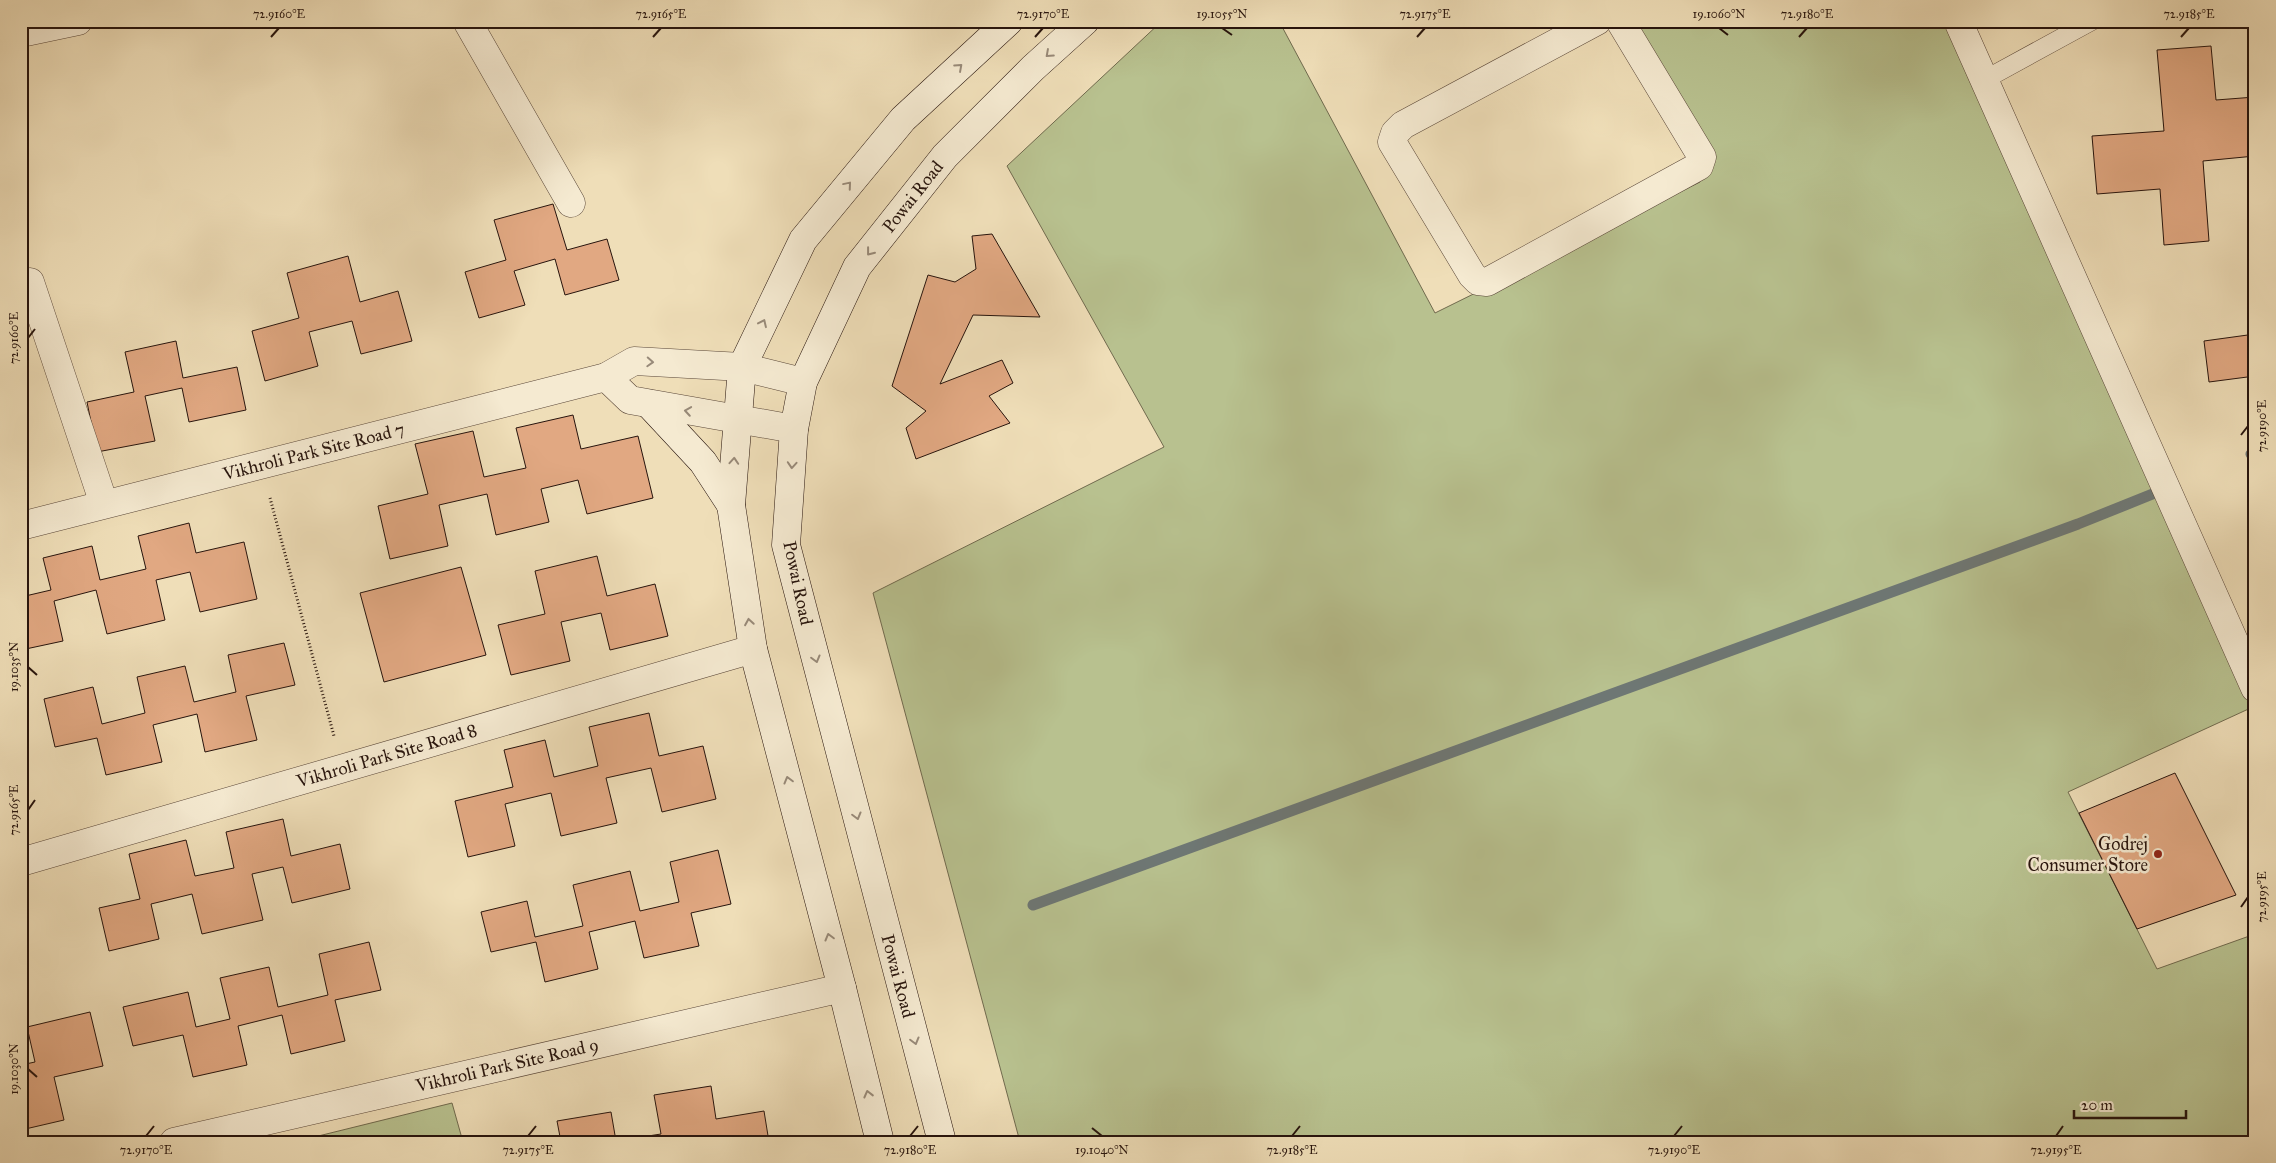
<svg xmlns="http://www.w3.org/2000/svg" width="2276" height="1163" viewBox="0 0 2276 1163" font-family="'IM FELL Great Primer',serif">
  <rect width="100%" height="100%" fill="#efdeb8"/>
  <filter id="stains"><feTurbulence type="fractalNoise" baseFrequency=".004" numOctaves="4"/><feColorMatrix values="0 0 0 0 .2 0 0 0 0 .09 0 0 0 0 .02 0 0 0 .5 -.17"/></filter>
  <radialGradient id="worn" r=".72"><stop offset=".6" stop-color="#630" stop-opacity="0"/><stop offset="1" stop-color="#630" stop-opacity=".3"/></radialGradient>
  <path fill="#b8c18f" stroke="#706a4e" d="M1162,21H1279L1435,313L1700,182L1611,21H1957L2255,687V706L2068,792L2157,969L2255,934V1142H1020L873,593L1164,447L1007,166Z
    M452,1103L463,1142H294Z"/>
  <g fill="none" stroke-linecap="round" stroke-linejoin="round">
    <path stroke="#6e7774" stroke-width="11" d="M2251,454L2255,453
      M1033,905L2078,524L2155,493"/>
  </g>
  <path fill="#e1a882" stroke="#27140d" d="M2211,46L2216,100L2255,97V156L2203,161L2209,241L2164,245L2160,189L2097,194L2092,136L2164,131L2157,50Z
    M553,204L567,250L607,239L619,280L565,295L555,259L514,271L525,305L479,318L465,272L506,260L494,220Z
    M992,234L1040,317L973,315L940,384L1002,360L1013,383L989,396L1010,423L916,459L906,428L926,411L892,386L928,275L955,282L976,269L972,236Z
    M348,256L360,302L398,291L412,341L361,354L352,321L309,332L318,366L265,381L252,331L299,318L287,273Z
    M2255,334V376L2209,382L2204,341Z
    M176,341L183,378L237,367L246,410L189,422L182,388L145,396L155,441L97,452L87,402L134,392L125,352Z
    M573,415L581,449L638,436L653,498L587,514L578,480L541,489L549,522L496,535L487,494L439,505L448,546L390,559L378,506L428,494L415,444L473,431L484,477L526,468L516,428Z
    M189,523L196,553L244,542L257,599L200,612L190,572L156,580L165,620L107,634L96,590L54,601L63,641L21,650V597L51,590L43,558L92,546L100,580L146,569L138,536Z
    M597,556L607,596L655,584L668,636L610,650L601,613L561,622L570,661L511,675L498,625L545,614L535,571Z
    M461,567L486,655L384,682L360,593Z
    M284,643L295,685L246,696L257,740L205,752L197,714L153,725L162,762L106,775L97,738L55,747L44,699L93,687L102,724L145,713L137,677L185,666L194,702L236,692L228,655Z
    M649,713L659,756L703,746L716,799L662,812L651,768L606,778L617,823L561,836L551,793L505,804L515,846L468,857L455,801L513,787L504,750L545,740L554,777L598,766L589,727Z
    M2175,773L2236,895L2137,929L2079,813Z
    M283,819L291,856L340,844L350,889L292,903L283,867L252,874L263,920L202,934L192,894L151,904L159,939L109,951L99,908L140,899L129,854L186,840L195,876L234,868L226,832Z
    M718,850L731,904L691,913L699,946L644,958L635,921L589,932L598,969L545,982L536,942L491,952L481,912L527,901L535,937L583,926L573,885L630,871L640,911L679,902L670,862Z
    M369,942L381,990L335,1000L345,1041L291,1054L282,1015L238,1026L247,1065L193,1077L183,1035L133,1046L123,1007L188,992L196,1027L230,1019L220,978L269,967L278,1007L328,995L319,954Z
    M90,1012L103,1066L54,1077L64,1120L21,1130V1065L35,1062L27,1027Z
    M711,1086L716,1119L764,1111L769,1142H713V1137L686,1142H561L557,1121L611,1112L616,1141L661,1134L654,1095Z"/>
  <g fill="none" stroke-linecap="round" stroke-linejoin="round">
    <g stroke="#594638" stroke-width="19">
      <path id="service" d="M1984,80L2092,21"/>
    </g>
    <g stroke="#594638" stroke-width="29">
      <g id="minor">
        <path d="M467,21L571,203"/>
        <path d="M1597,21L1403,125L1395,133L1392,142L1472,275L1478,281L1487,282L1699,166L1702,157L1620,21"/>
        <path d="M1958,21L2255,688"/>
        <path d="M21,33L78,21"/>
        <path d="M30,282L104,504"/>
        <path id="s1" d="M174,1142L842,988"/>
      </g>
    </g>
    <g stroke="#594638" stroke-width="29">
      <g id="tertiary">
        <path d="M606,377L630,400L794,429"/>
        <path id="s2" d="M21,526L606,377L634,361L742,367L803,382"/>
        <path id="s3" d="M21,862L753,649"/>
      </g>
    </g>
    <g stroke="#27140d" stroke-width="29">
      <g id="secondary">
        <path d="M649,404L703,462L731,505"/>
        <path d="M880,1142L842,988L753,649L731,505L742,367L803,240L903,119L1009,21"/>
        <path id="s4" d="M942,1142L786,545L794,429L803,382L857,267L945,156L1033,68L1085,21"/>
      </g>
    </g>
    <path stroke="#27140d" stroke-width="3" stroke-dasharray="1 2.5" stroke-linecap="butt" d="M270,498L334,736"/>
    <use href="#service" stroke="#f5ead1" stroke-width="18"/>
    <use href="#minor" stroke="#f5ead1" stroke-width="28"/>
    <use href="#tertiary" stroke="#f5ead1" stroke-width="28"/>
    <use href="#secondary" stroke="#f5ead1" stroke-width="28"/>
  </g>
  <defs><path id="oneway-chevron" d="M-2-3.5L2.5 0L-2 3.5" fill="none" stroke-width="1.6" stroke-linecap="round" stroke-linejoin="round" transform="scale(1.25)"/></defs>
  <g stroke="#988a79">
    <use href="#oneway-chevron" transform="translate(1049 54) rotate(138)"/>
    <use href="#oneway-chevron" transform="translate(959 67) rotate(-42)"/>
    <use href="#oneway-chevron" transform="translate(848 185) rotate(-50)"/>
    <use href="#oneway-chevron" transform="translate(870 252) rotate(128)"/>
    <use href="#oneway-chevron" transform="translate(763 323) rotate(-65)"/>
    <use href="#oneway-chevron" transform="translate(650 362) rotate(3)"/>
    <use href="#oneway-chevron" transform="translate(688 411) rotate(-171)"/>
    <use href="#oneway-chevron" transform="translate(734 461) rotate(-86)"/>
    <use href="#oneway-chevron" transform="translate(792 465) rotate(94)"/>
    <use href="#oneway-chevron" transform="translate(749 622) rotate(-99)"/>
    <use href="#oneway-chevron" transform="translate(816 659) rotate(75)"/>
    <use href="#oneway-chevron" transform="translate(788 780) rotate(-105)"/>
    <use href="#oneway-chevron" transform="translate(857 816) rotate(75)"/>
    <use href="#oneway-chevron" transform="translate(829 937) rotate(-105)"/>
    <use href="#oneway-chevron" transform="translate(915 1041) rotate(75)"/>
    <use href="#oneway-chevron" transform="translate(868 1094) rotate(-104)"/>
  </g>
  <path fill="none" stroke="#27140d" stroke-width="2" d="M1222,28L1232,35M1719,28L1728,35M271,37L279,28M653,37L661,28M1035,37L1043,28M1417,37L1425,28M1799,37L1807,28M2181,37L2189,28M28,338L35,329M2241,435L2248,426M28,667L37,675M28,810L35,800M2241,907L2248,897M28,1069L37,1077M1092,1128L1102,1136M146,1136L154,1126M528,1136L536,1126M910,1136L918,1126M1292,1136L1300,1126M1674,1136L1682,1126M2056,1136L2063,1126"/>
  <circle fill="#8f2418" stroke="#f5ead1" stroke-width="2" cx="2158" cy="854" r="5"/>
  <g text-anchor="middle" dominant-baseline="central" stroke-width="5" stroke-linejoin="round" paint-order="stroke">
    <g font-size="18" fill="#27140d" stroke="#f5ead1">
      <text stroke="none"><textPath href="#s4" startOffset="998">Powai Road</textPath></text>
      <text stroke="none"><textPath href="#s2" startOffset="302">Vikhroli Park Site Road 7</textPath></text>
      <text transform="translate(798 583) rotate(78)">Powai Road</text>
      <text stroke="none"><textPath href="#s3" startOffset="381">Vikhroli Park Site Road 8</textPath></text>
      <text transform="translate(898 976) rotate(75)">Powai Road</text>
      <text stroke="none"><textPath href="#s1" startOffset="342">Vikhroli Park Site Road 9</textPath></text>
    </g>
    <g font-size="18" fill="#27140d" stroke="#f5ead1" text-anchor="end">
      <text x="2148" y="844">Godrej<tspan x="2148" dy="21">Consumer Store</tspan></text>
    </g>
  </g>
  <rect width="2276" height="1163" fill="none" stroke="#efdeb8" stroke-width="55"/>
  <path d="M2074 1110v8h112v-8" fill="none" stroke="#27140d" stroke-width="2.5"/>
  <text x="2081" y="1110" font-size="15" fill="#27140d" stroke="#f5ead1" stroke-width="4" paint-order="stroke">20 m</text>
  <rect x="28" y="28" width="2220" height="1108" fill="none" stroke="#27140d" stroke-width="2"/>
  <g font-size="12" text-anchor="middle" fill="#27140d">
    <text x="279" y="18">72.9160°E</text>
    <text x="661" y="18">72.9165°E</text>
    <text x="1043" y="18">72.9170°E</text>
    <text x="1222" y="18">19.1055°N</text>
    <text x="1425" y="18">72.9175°E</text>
    <text x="1719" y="18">19.1060°N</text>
    <text x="1807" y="18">72.9180°E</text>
    <text x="2189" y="18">72.9185°E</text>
    <text transform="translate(14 338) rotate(-90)" y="4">72.9160°E</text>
    <text transform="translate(2262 426) rotate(-90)" y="4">72.9190°E</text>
    <text transform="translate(14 667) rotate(-90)" y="4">19.1035°N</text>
    <text transform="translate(14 810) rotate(-90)" y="4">72.9165°E</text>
    <text transform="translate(2262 897) rotate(-90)" y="4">72.9195°E</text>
    <text transform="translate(14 1069) rotate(-90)" y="4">19.1030°N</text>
    <text x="146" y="1154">72.9170°E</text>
    <text x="528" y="1154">72.9175°E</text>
    <text x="910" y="1154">72.9180°E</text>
    <text x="1102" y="1154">19.1040°N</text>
    <text x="1292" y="1154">72.9185°E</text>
    <text x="1674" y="1154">72.9190°E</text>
    <text x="2056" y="1154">72.9195°E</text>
  </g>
  <rect width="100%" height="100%" filter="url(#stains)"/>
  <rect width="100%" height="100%" fill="url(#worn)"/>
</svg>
